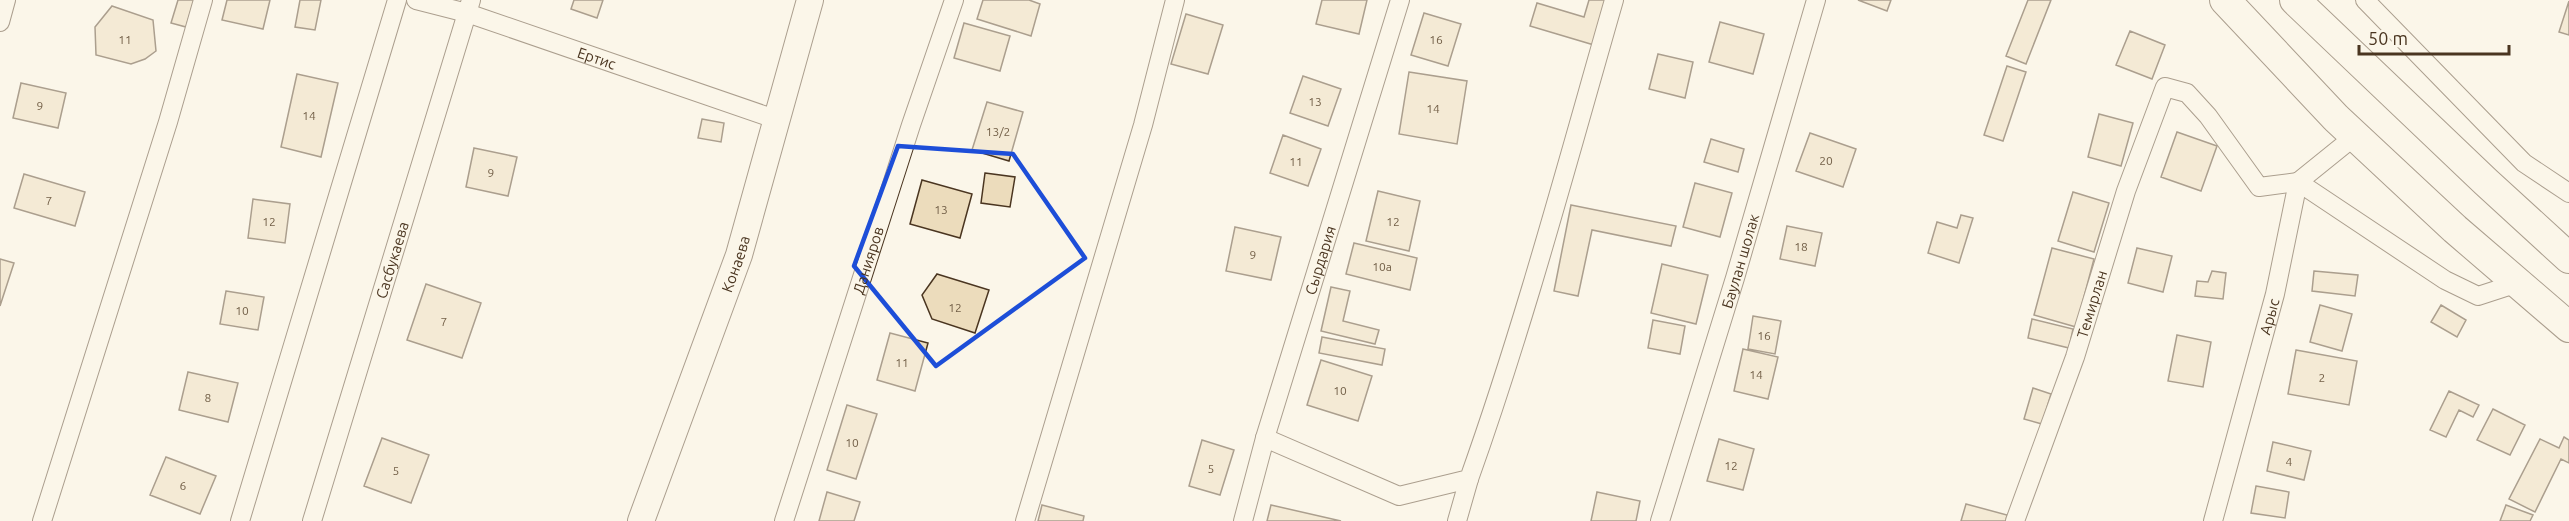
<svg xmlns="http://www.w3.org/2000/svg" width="2569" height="521" viewBox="0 0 2569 521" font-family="Ubuntu,sans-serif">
  <rect width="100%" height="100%" fill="#fbf6e9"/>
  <path fill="#ecdcbc" stroke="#4a3520" stroke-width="1.5" d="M178,0H194L186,27L171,23Z
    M227,0H270L263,29L222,20Z
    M300,0H321L315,30L295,27Z
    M574,0H603L597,18L571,9Z
    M983,0H1029L1040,4L1031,36L977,19Z
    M1322,0H1367L1359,34L1316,24Z
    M1589,0H1608L1594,45L1530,26L1537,3L1584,17Z
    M1858,0H1891L1887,11Z
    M2028,0H2051L2026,64L2006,56Z
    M2569,1V35L2559,32Z
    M112,6L153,20L156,51L145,59L131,64L96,55L95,27Z
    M1424,13L1461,24L1448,66L1411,55Z
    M1186,14L1223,25L1208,74L1171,64Z
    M1720,22L1764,34L1753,74L1709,62Z
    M964,23L1010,36L1000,71L954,58Z
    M2130,31L2165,45L2152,79L2116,65Z
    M1658,54L1693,62L1685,98L1649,89Z
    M2007,66L2026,72L2003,141L1984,135Z
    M1409,72L1467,81L1457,144L1399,134Z
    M297,74L338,83L321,157L281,147Z
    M1303,76L1341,89L1328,126L1290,113Z
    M21,83L66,93L58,128L13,118Z
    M987,102L1023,112L1009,161L972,150Z
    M2099,114L2133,123L2121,166L2088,157Z
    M702,119L724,123L721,142L698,138Z
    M2177,132L2217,146L2201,191L2161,177Z
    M1810,133L1856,149L1843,187L1796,171Z
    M1283,135L1321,149L1308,186L1270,173Z
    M1711,139L1744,149L1738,172L1704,162Z
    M474,148L517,157L508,196L466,187Z
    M985,173L1015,177L1010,207L981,203Z
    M24,174L85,192L75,226L14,208Z
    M922,180L972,194L960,238L910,224Z
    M1695,183L1732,193L1720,237L1683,227Z
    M1378,191L1420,201L1409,251L1366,241Z
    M2073,192L2109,203L2094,252L2058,241Z
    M253,199L290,204L285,243L248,238Z
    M1571,205L1676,226L1671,246L1592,230L1578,296L1554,291Z
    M1961,215L1973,218L1959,263L1928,253L1937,222L1957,228Z
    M1787,226L1822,233L1815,266L1780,259Z
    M1235,227L1281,237L1271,280L1226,271Z
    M1354,243L1417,258L1410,290L1346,274Z
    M2052,248L2094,259L2076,327L2034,315Z
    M2137,248L2172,256L2163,292L2128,283Z
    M0,259L14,263L0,306Z
    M1662,264L1708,275L1696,324L1651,313Z
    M2212,271L2226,273L2223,299L2195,296L2197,281L2208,282Z
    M2314,271L2358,275L2355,296L2312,291Z
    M937,274L989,290L975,333L932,319L922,295Z
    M426,284L481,303L462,358L407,340Z
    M1331,287L1350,291L1343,321L1379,330L1375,344L1321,331Z
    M226,291L264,297L258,330L220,324Z
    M2320,305L2352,314L2342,351L2310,342Z
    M2441,305L2466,320L2457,337L2431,322Z
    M1753,316L1781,321L1775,354L1748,349Z
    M2032,319L2073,329L2069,348L2028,338Z
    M1653,320L1685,326L1680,354L1648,348Z
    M890,333L928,343L915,391L877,380Z
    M2177,335L2211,342L2203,387L2168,381Z
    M1322,337L1385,349L1382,365L1319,353Z
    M1743,349L1778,357L1768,399L1734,391Z
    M2296,350L2357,361L2349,405L2288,394Z
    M1321,360L1372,376L1358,421L1307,405Z
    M188,372L238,383L228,422L179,410Z
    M2033,388L2051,394L2042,424L2024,419Z
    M2449,391L2479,405L2473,417L2459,410L2446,437L2430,430Z
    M847,405L877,414L856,479L827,470Z
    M2493,409L2525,425L2510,455L2477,440Z
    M2564,437L2569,440V463L2561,459L2535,512L2509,499L2540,439L2559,448Z
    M382,438L429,455L411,503L364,486Z
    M1719,439L1754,449L1743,490L1707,481Z
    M1202,440L1234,450L1220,495L1189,486Z
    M2273,442L2311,451L2304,480L2267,471Z
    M166,457L216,476L200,514L150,495Z
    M2256,486L2289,492L2285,518L2251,513Z
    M827,492L860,502L854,521H819Z
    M1597,492L1640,501L1636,521H1591Z
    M1966,504L2007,515L2006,521H1961Z
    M1042,505L1084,516L1083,521H1038Z
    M1271,505L1341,521H1267Z
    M2506,505L2533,515L2530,521H2500Z"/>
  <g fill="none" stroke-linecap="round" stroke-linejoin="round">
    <g stroke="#4a3520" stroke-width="20">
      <g id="minor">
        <path id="s1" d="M416,0L467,13L778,120"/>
        <path d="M2365,0L2524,163L2569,193"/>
        <path d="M0,22L6,0"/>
        <path d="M1265,438L1399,496L1469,479C1525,322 1568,160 1614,0"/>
        <path d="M42,521L168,122L203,0"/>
        <path d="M240,521L397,0"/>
        <path id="s2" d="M312,521L471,0"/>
        <path id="s3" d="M784,521L911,125L954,0"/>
        <path d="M1025,521L1143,125L1175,0"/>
        <path id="s4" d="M1243,521L1265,438L1400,0"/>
        <path d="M1457,521L1469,479"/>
        <path id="s5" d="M1660,521L1735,278L1816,0"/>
        <path id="s6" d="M2015,521L2075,357L2126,191L2165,87L2187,93L2208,116L2259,187L2298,182L2445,280L2478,296L2518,283"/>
        <path id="s7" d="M2213,521L2275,294L2298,182L2355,136"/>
      </g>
    </g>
    <g stroke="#4a3520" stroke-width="28">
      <g id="secondary">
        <path id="s8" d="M641,521L739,255L810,0"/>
      </g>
    </g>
    <g stroke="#4a3520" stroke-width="32">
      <path id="trunk" d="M2225,0L2336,118L2455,229L2569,327
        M2295,0L2486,182L2569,258"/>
    </g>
    <use href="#minor" stroke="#fbf6e9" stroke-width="18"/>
    <use href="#secondary" stroke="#fbf6e9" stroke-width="26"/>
    <use href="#trunk" stroke="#fbf6e9" stroke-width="30"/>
  </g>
  <path d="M0 0H2569V521H0ZM898,146L1013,154L1085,258L936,366L854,266Z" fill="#fbf6e9" fill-opacity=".55" fill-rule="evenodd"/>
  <path fill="none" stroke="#1d4ed8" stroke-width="4.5" stroke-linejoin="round" d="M898,146L1013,154L1085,258L936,366L854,266Z"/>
  <g text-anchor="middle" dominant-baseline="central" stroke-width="4.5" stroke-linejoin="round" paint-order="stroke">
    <g font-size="12" fill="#725f47">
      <text x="125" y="39">11</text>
      <text x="1436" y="39">16</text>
      <text x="1315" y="101">13</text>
      <text x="40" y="105">9</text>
      <text x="1433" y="108">14</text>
      <text x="309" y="115">14</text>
      <text x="998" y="131">13/2</text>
      <text x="1826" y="160">20</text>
      <text x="1296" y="161">11</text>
      <text x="491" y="172">9</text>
      <text x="49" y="200">7</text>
      <text x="941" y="209">13</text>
      <text x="269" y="221">12</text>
      <text x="1393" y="221">12</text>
      <text x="1801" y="246">18</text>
      <text x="1253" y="254">9</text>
      <text x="1382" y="266">10а</text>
      <text x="955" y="307">12</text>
      <text x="242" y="310">10</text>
      <text x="444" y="321">7</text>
      <text x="1764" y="335">16</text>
      <text x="902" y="362">11</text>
      <text x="1756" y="374">14</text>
      <text x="2322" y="377">2</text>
      <text x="1340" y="390">10</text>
      <text x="208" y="397">8</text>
      <text x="852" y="442">10</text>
      <text x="2289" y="461">4</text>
      <text x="1731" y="465">12</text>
      <text x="1211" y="468">5</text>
      <text x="396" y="470">5</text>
      <text x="183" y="485">6</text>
    </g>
    <g font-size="15" fill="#4a3520" stroke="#fbf6e9">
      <text stroke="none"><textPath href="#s1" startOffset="190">Ертис</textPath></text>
      <text stroke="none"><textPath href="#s3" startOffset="274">Данияров</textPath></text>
      <text stroke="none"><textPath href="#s4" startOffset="272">Сырдария</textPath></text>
      <text stroke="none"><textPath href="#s2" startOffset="273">Сасбукаева</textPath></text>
      <text stroke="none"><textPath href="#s5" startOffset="272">Баулан шолак</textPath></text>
      <text stroke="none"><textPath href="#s8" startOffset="274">Конаева</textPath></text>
      <text stroke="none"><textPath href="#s6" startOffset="230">Темирлан</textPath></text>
      <text stroke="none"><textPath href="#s7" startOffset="212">Арыс</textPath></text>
    </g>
  </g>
  <path d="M2359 45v9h150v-9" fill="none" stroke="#4a3520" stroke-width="3"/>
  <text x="2368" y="45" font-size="18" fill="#4a3520" stroke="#fbf6e9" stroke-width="4.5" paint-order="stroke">50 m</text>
</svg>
